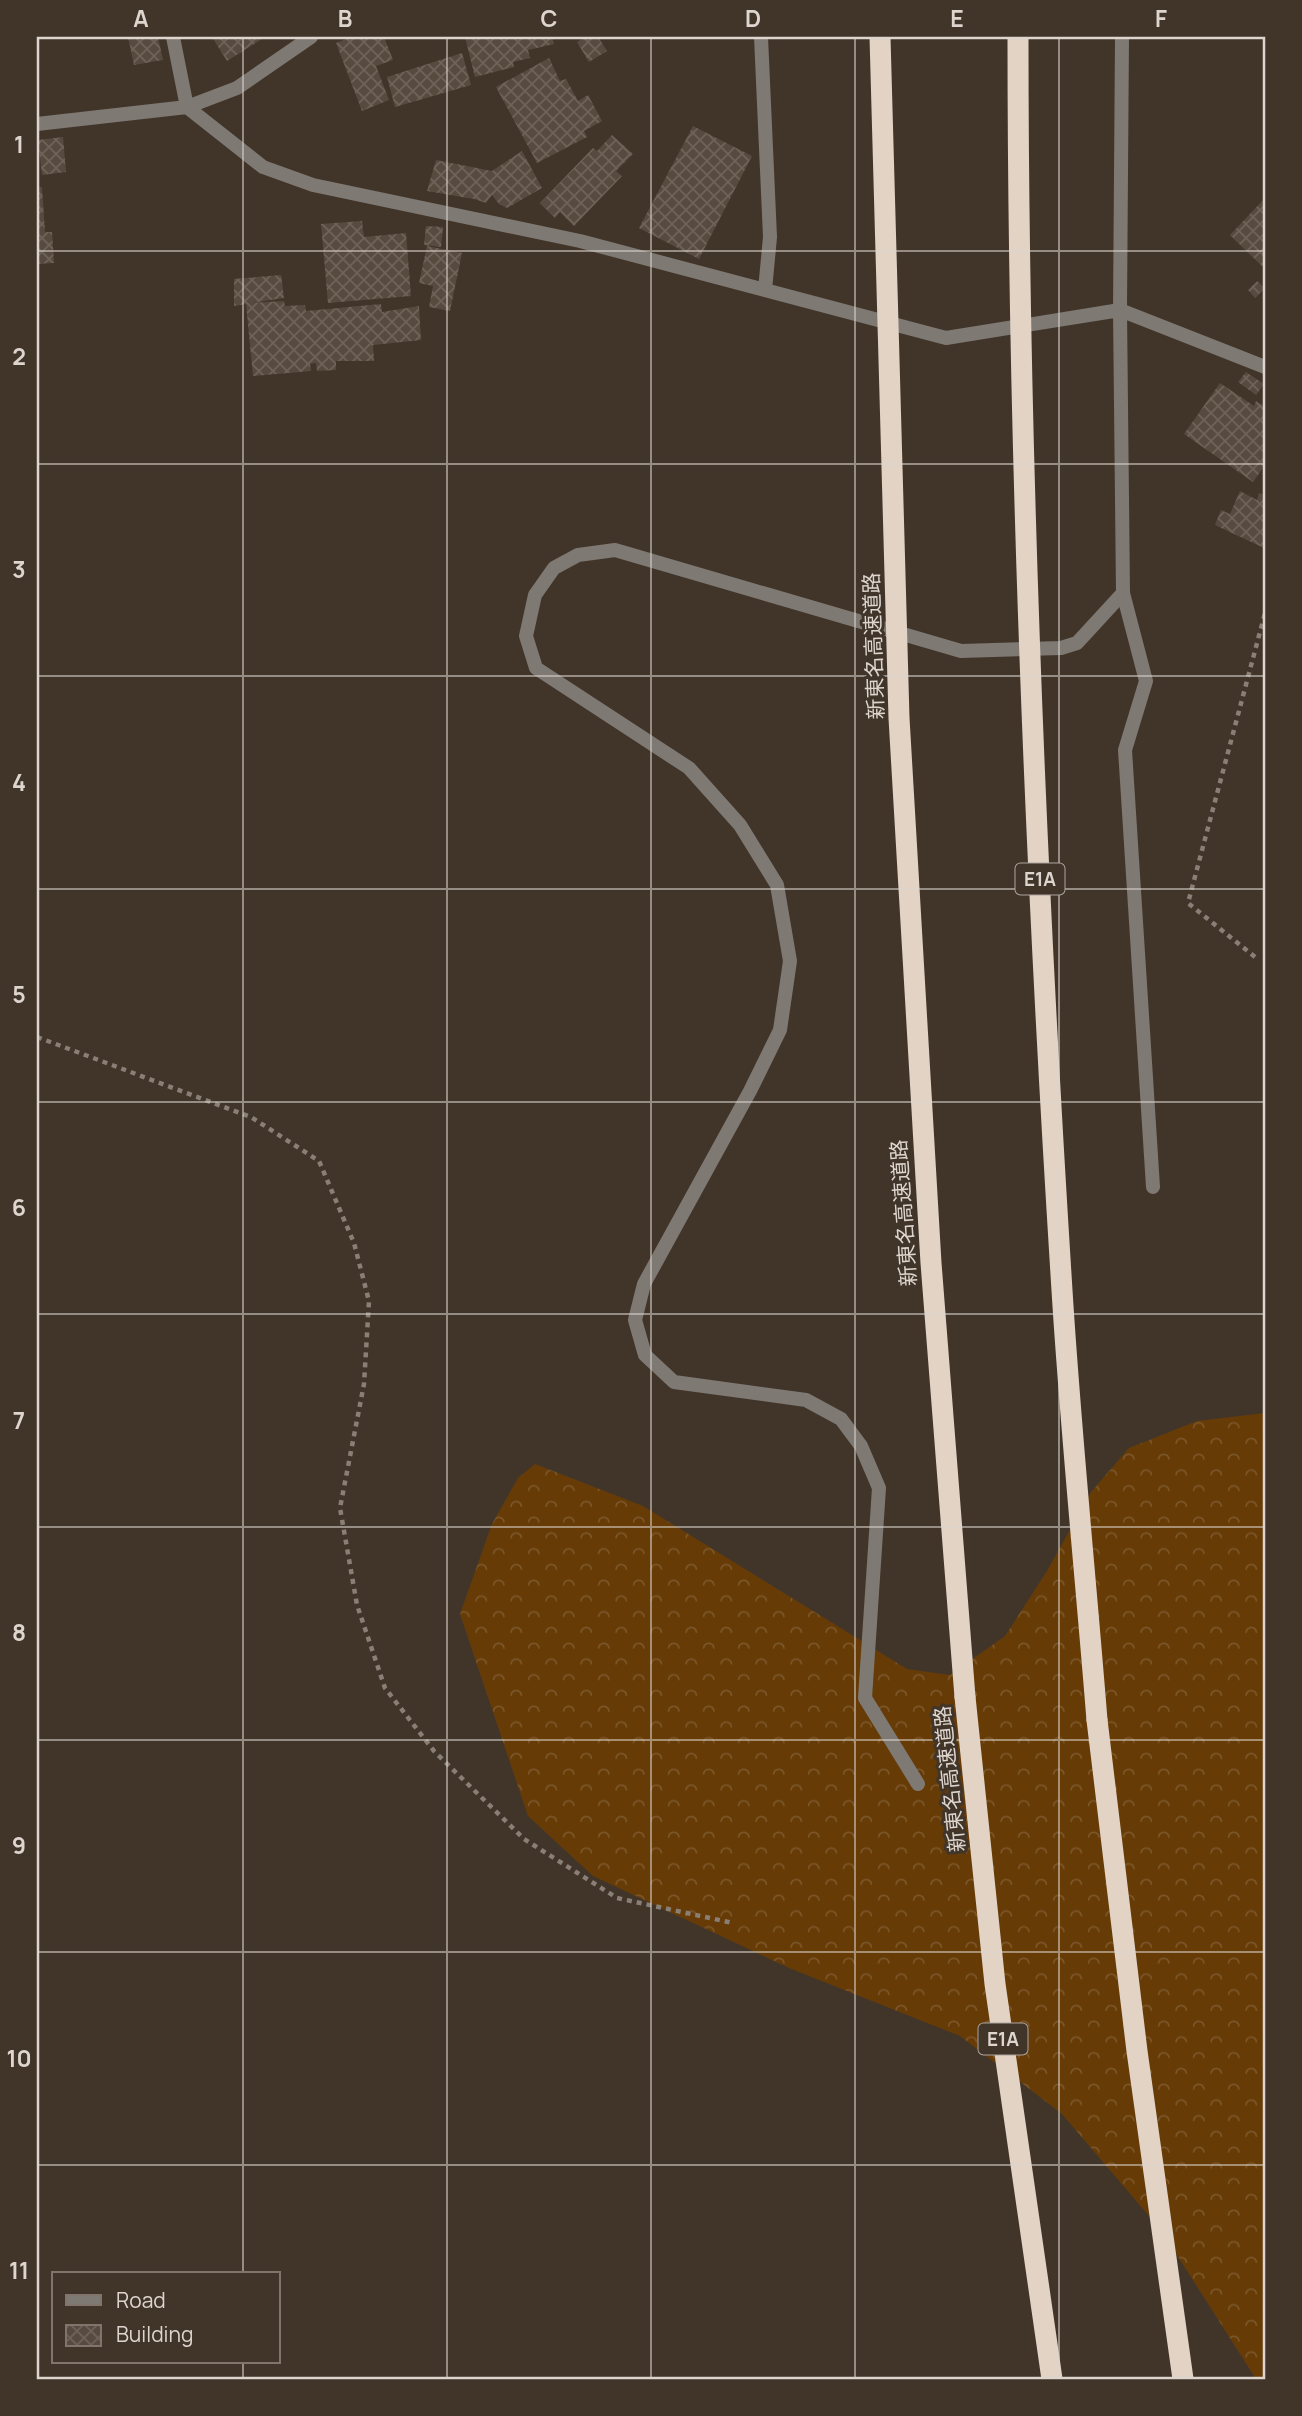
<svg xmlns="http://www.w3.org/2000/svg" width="1302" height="2416" viewBox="0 0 1302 2416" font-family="Manrope,'Noto Sans JP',sans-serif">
  <defs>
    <pattern id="forest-crowns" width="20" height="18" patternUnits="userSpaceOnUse" patternTransform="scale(1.75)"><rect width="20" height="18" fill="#663b06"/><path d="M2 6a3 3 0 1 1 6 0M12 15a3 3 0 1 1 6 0" fill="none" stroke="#7b5629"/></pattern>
    <pattern id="building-cross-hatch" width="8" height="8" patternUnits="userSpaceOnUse" patternTransform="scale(1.75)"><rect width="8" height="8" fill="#574a3e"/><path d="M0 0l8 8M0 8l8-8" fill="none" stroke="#6f6359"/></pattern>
  </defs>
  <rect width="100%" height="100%" fill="#41352a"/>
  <path fill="url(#forest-crowns)" d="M1265,1413V2379H1256L1161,2230L1062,2114L960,2036L789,1968L593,1876L528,1816L460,1614L492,1524L518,1478L535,1464L643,1506L907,1669L950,1675L1005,1636L1047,1571L1091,1492L1129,1448L1197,1421Z"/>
  <path fill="url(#building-cross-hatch)" d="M128,37H158L163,60L134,65Z
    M212,37H265L227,61Z
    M351,37H384L393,60L376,66L389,100L362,111L336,43Z
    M465,37H552L554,44L528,50L530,58L513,62L514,67L475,77Z
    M585,37H598L607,51L589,62L577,42Z
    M462,53L471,85L395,107L387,77Z
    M549,58L560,81L566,79L578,101L588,95L602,121L584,131L587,137L537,163L496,87Z
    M693,126L752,156L699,259L639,228Z
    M612,135L633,154L616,171L622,176L574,226L560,212L555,218L540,203L593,148L597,151Z
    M63,137L66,172L42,175L38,140Z
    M522,151L542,188L507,208L499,204L492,195L486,203L474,199L427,191L436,160L492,171Z
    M37,187H42L45,232H52L54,263L37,264Z
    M1265,198V269L1230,235Z
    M362,221L364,237L406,233L411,296L328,303L321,224Z
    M426,226L443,227L441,247L424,245Z
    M427,246L462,253L450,311L429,307L433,286L419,283Z
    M281,275L284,298L251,303L284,301L285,306L305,305L306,311L381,304L382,312L419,306L421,340L373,345L374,361H336V370L317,371L316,363L310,364L311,371L253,376L246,304L234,306V279Z
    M1257,281L1265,288L1255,298L1248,290Z
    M1246,372L1264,384L1256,395L1238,382Z
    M1220,383L1254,406L1256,401L1265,407V465L1253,482L1184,434Z
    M1240,491L1257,500L1259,493L1265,495L1264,548L1215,525L1221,510L1230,514Z"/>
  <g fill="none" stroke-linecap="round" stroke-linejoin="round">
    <path stroke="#897f76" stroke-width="4.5" stroke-dasharray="5 5" stroke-linecap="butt" d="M1255,957L1188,903L1265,613
      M37,1037L251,1117L319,1161L354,1243L369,1301L364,1384L340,1508L357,1605L385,1688L434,1751L524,1839L617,1898L733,1923"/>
    <path stroke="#7f7973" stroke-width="14" d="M918,1784L865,1698L879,1488L861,1446L841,1419L806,1400L674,1382L645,1355L635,1320L644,1284L750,1091L780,1030L790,961L777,885L740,825L689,768L536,668L526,636L535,595L554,568L578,555L615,550L961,651L1061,648L1077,643L1123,593"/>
    <path stroke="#7f7973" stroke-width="14" d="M173,37L187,107L263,167L313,185L580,241L946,338L1120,310L1265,367
      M761,37L770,237L765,290
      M1122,37L1120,310L1123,593L1146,681L1125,750L1153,1187
      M37,124L187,107L237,88L311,37"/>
    <path stroke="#e2d3c5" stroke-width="21" d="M965,1697L995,1984L1052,2379
      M1097,1720L1137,2051L1183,2379"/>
    <path stroke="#e2d3c5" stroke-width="21" d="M880,37L899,718L931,1263L965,1697
      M1018,37C1018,460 1036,884 1063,1306C1072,1444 1086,1582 1097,1720"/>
  </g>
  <path fill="none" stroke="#ddd5ce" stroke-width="2" stroke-opacity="0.55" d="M243,37V2274M447,37V2379M651,37V2379M855,37V2379M1059,37V2379M37,251H1265M37,464H1265M37,676H1265M37,889H1265M37,1102H1265M37,1314H1265M37,1527H1265M37,1740H1265M37,1952H1265M37,2165H1265M243,2362V2379"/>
  <g text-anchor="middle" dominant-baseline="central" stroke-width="6" stroke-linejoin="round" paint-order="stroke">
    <g fill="#41352a" stroke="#aea59d" stroke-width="2">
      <rect x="1015.5" y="863.5" width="49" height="31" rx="5"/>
      <rect x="978.5" y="2023.5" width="49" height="31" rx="5"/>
    </g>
    <g font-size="19" font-weight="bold" fill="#ddd5ce">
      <text x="1040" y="879">E1A</text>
      <text x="1003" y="2039">E1A</text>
    </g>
    <g font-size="21" fill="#ddd5ce" stroke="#41352a">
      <text transform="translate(873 646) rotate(-92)">新東名高速道路</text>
      <text transform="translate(903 1213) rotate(-94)">新東名高速道路</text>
      <text transform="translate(949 1779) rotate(-96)">新東名高速道路</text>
    </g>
  </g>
  <rect width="1302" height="2416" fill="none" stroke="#41352a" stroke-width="77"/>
  <rect x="52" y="2272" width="228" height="91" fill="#41352a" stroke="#7f756c" stroke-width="2"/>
  <rect x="66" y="2295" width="35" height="10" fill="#7f7973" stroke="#7f756c" stroke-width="2"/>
  <text x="116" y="2308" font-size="21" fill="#ddd5ce">Road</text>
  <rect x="66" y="2325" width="35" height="21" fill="url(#building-cross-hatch)" stroke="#7f756c" stroke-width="2"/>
  <text x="116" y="2342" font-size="21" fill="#ddd5ce">Building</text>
  <rect x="38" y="38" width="1226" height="2340" fill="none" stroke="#ddd5ce" stroke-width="2.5"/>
  <g font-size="23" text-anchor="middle" font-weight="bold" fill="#ddd5ce">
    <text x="141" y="27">A</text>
    <text x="345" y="27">B</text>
    <text x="549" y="27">C</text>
    <text x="753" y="27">D</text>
    <text x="957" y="27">E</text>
    <text x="1161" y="27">F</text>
    <text x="19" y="153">1</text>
    <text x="19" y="365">2</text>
    <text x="19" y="578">3</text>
    <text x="19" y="791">4</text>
    <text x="19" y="1003">5</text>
    <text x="19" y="1216">6</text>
    <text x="19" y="1429">7</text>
    <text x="19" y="1641">8</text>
    <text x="19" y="1854">9</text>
    <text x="19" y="2067">10</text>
    <text x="19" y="2279">11</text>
  </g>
</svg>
